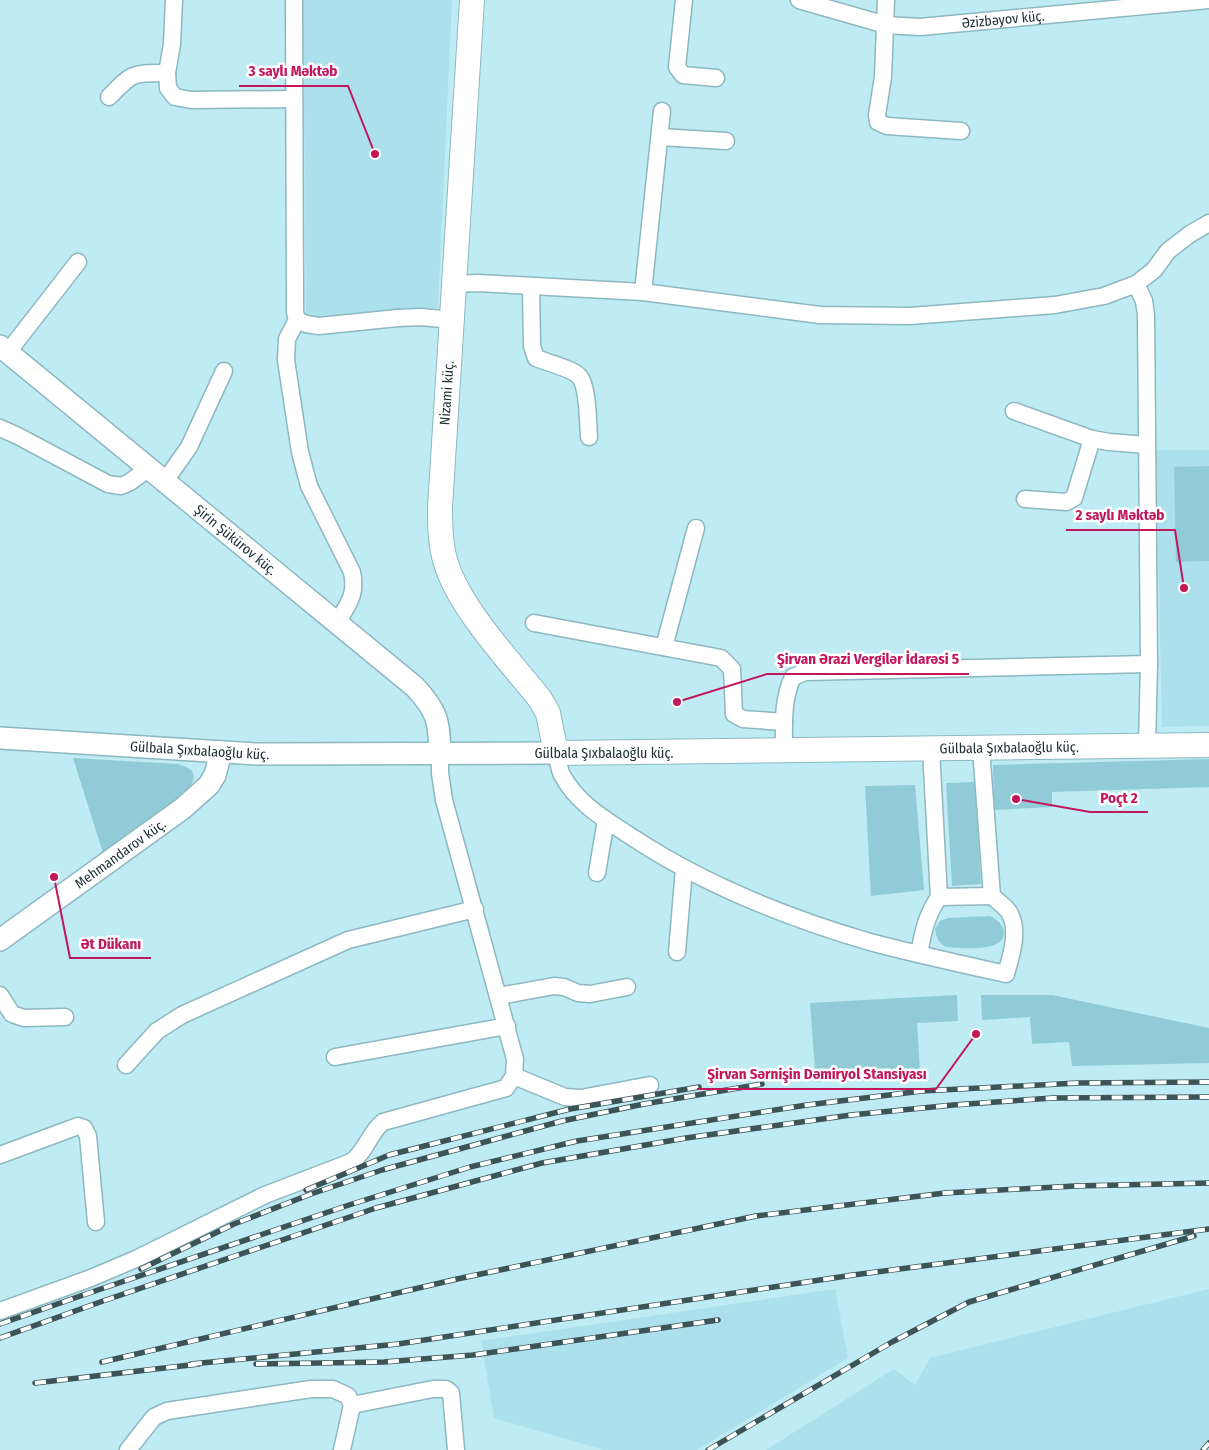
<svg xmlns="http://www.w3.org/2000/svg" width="1209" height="1450" viewBox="0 0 1209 1450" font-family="'Fira Sans Condensed',sans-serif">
  <rect width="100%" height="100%" fill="#beebf4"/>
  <path fill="#abe0ec" d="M303,0H452L438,308L306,317Z
    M1156,450H1209V726L1162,727Z
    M835,1289L848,1358L697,1450H604L494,1418L481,1341Z
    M1209,1289V1450H766L894,1369L915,1385L930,1358Z"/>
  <path fill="#92cbd8" d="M1209,466V561L1176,562L1174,467Z
    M73,758L178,764C195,769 198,775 188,790L103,853Z
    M1209,759V787L1052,792V807L994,810L993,765Z
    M975,782L981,884L952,886L946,783Z
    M915,785L924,890L871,896L865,786Z
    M990,916C1006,923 1011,941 991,946C984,949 951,949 944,946C938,942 936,936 935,929L940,921L948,918Z
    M957,995L958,1021L917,1023L920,1071L816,1082L810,1003Z
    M981,995H1052L1209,1028V1063L1072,1066L1069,1042L1032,1044L1030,1017L982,1020Z"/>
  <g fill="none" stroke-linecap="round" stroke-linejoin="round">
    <g stroke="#8db8c1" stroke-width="19">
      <g id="minor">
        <path d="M174,0L172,44L167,73L168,88L175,97L191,100L294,99"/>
        <path d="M294,0L295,312L297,320L306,324L319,326L398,318L421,317L452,320"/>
        <path d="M684,0L677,67L683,75L716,78"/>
        <path id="s1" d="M799,0L886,25L920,27L1209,0"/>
        <path d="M886,0L883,77L877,115L878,122L887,126L961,131"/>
        <path d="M109,97C133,72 132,73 167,73"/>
        <path d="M660,137L726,141"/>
        <path d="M454,284L478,283L643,292L820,315L910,316L1055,305L1104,296L1136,284L1154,270L1168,251L1190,234L1209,223"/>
        <path d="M1136,284L1144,301L1146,315L1149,664L1147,745"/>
        <path d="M531,287L532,346L536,358C548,363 571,368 579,376C588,385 588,423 589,437"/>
        <path d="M643,292L662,111"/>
        <path d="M297,320L287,339L286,360L300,452L309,486L352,572C357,595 348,604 337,623"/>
        <path d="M8,352L78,262"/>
        <path d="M1014,411L1092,439L1109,442L1147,445"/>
        <path d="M0,428L18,436L108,484L121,486L130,482L149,468"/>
        <path d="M165,481L189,447L224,371"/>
        <path d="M1025,499L1066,502L1074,498L1092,439"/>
        <path d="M534,623L721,658L732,669L734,714L743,719L784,722"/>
        <path d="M664,647L696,528"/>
        <path d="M784,750C784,726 782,699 793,677L805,672L1149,664"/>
        <path d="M556,753C558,760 559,769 562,775C578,805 608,821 635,839C707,886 788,918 870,942C915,954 961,964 1006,974C1011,956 1020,930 1009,912C1005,906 997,901 992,896L981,748"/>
        <path d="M597,873L606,820"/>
        <path d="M939,897L992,896"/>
        <path d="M677,952L684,869"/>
        <path d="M919,954C923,932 926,916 939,897L931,749"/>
        <path d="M0,995L12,1014L24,1018L65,1017"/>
        <path d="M499,996L554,986L564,987L578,993L590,994L627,987"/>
        <path d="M335,1057L507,1026"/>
        <path d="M126,1065L157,1031L182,1015L348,940L475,909"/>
        <path d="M514,1076L565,1097L581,1098L650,1085"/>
        <path d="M0,1155L78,1126L84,1128L88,1136L96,1222"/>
        <path d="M0,1311L91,1278L138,1258L265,1195L351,1162C366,1152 369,1133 383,1122L506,1088L514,1076L515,1059L444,800L440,773V753"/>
        <path d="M352,1405L433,1389H446L451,1393L456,1450"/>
        <path d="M128,1450L154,1417L167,1411L311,1389H333L348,1396L352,1405L342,1450"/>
      </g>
    </g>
    <g stroke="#8db8c1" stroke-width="24">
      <g id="tertiary">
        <path id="s2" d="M0,346L415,687C438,712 439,721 440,753"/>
        <path id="s3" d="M0,738L257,754L556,753"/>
        <path id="s4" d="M0,940L182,809L209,785L215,775L221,752"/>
      </g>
    </g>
    <g stroke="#8db8c1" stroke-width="26">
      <g id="secondary">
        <path id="s5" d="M472,0L440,507C440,524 440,540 444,556C455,604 509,660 540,699L548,713L556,753L1209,745"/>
      </g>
    </g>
    <use href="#minor" stroke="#fff" stroke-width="16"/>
    <use href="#tertiary" stroke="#fff" stroke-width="21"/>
    <use href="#secondary" stroke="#fff" stroke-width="24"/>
    <g stroke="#3c5458" stroke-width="5.5">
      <path id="rail" d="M306,1190L389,1155L570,1109L699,1087
        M141,1269L234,1224L311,1194L382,1170L562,1121L644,1104L762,1084
        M0,1324L89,1293L349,1205L470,1167L577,1141L807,1105L922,1091L1078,1083L1209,1082
        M0,1338L103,1301L376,1208L542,1163L686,1138L851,1115L953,1105L1053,1098L1209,1097
        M102,1362L457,1279L756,1216L945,1193L1075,1186L1209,1183
        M191,1364L398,1344L853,1275L1209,1229
        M256,1364L384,1362L473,1355L718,1320
        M35,1383L199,1364
        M708,1450L892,1342L969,1302L1194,1236
        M1203,1450L1209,1443"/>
    </g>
    <use href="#rail" stroke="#fff" stroke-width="4" stroke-dasharray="11" stroke-linecap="butt"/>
  </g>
  <g text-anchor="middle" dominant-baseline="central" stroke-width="5" stroke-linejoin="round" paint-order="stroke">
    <g font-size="14" fill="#1c2e31" stroke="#fff">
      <text stroke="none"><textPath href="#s1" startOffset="208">Əzizbəyov küç.</textPath></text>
      <text transform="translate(447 393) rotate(-86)">Nizami küç.</text>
      <text stroke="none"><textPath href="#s2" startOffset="305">Şirin Şükürov küç.</textPath></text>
      <text stroke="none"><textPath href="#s5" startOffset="1241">Gülbala Şıxbalaoğlu küç.</textPath></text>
      <text stroke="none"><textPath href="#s3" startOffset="200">Gülbala Şıxbalaoğlu küç.</textPath></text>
      <text x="604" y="753">Gülbala Şıxbalaoğlu küç.</text>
      <text stroke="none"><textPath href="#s4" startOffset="148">Mehmandarov küç.</textPath></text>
    </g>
  </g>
  <path fill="none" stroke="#c2185b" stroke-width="2" d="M375 154L348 86H239M1184 588L1175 530H1066M677 702L767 674H969M1016 799L1090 812H1148M54 877L70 958H151M976 1034L936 1089H697"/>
  <g fill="#c2185b" stroke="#fff" stroke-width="2">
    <circle cx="375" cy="154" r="5"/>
    <circle cx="1184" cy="588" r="5"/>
    <circle cx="677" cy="702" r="5"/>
    <circle cx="1016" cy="799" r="5"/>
    <circle cx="54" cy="877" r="5"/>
    <circle cx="976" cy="1034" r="5"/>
  </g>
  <g font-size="15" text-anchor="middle" font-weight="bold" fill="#c2185b" stroke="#fff" stroke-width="5" stroke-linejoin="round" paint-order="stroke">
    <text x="293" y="76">3 saylı Məktəb</text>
    <text x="1120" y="520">2 saylı Məktəb</text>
    <text x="868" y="664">Şirvan Ərazi Vergilər İdarəsi 5</text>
    <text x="1119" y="803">Poçt 2</text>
    <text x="111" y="949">Ət Dükanı</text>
    <text x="817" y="1079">Şirvan Sərnişin Dəmiryol Stansiyası</text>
  </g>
</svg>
